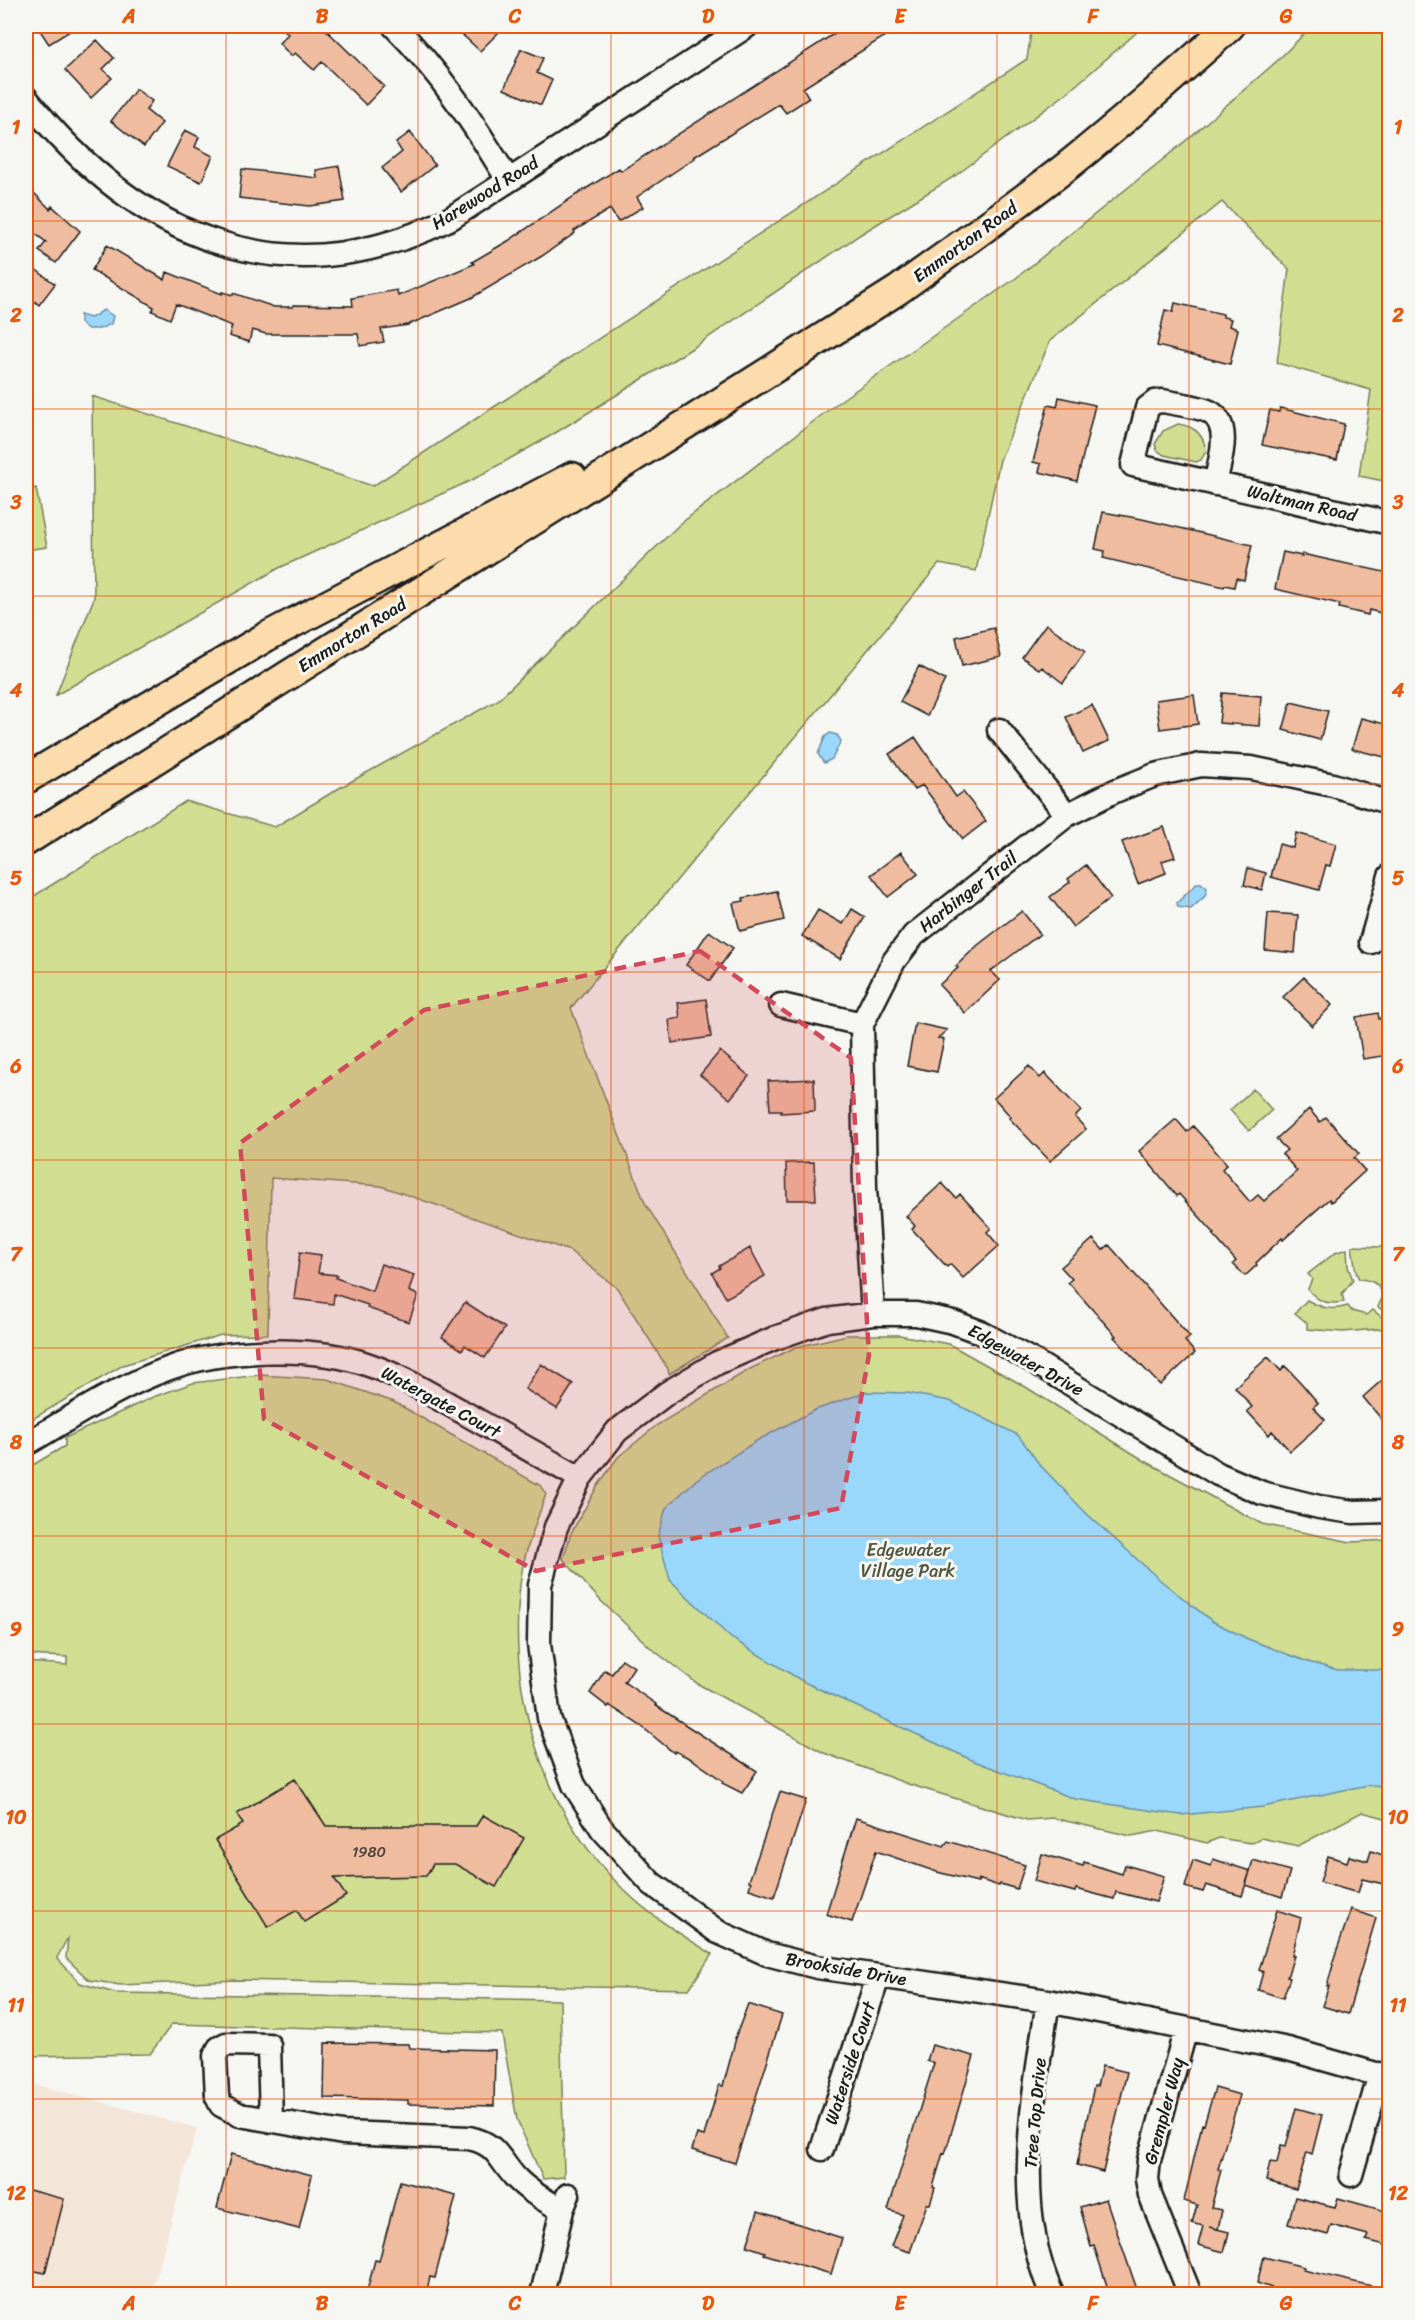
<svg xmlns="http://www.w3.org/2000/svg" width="1415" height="2320" viewBox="0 0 1415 2320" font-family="Sriracha,sans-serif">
  <rect width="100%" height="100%" fill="#f6f6f2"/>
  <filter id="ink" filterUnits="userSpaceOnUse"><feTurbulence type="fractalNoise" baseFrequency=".0167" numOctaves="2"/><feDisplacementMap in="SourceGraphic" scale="12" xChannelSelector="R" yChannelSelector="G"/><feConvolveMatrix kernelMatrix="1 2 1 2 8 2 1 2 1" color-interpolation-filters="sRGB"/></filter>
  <g filter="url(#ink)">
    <path fill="#f4e5d9" d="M26,2082L197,2128L151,2294H26Z"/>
    <path fill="#d1de92" stroke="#767d57" stroke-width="1.5" d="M1032,26H1144L1067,93L955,176L861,234L694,347L552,435L472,480L279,568L56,695L94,598L92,396L373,486L1027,59Z
      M1312,26H1389V482L1359,476L1371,390L1277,363L1289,269L1222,202L1050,341L1000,460L976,571L939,564L571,1008L645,1203L728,1338L669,1374L668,1369L617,1288L570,1251L381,1186L271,1178L268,1334L221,1335L123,1365L26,1423V901L186,801L275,827L341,787L498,700L680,524L840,401L1016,278L1182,144L1277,61Z
      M1178,424C1194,426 1204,435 1206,451L1201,460L1196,462L1164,455L1157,450L1155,444L1163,431Z
      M36,488L47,547L26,550V489Z
      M1253,1089L1272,1110L1249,1131L1230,1110Z
      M1352,1246L1381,1247L1389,1249V1315L1378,1307L1383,1296C1379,1283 1372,1280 1359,1279L1356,1272Z
      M1347,1249L1348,1267L1353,1280L1342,1294L1344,1302C1327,1305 1318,1302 1308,1289L1312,1279L1308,1274L1335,1253Z
      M1307,1300C1321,1308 1332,1311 1348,1306L1352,1311L1366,1315L1373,1310L1385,1320L1389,1328L1343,1332L1307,1329V1323L1295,1313Z
      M847,1335H899L949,1344L1024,1386L1145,1461L1262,1524L1351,1542L1389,1540V1819L1362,1812L1298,1846L1261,1838L1250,1843L1219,1838L1207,1843L1158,1831L1131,1836L1053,1818L1027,1820L908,1784L824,1753L698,1684L652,1649L601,1601L563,1559L571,1533L597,1487L618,1457L657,1425L750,1369L796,1347Z
      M259,1375L327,1379L394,1402L541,1486L546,1494C537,1521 525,1549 521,1577C506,1689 540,1807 621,1887C647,1914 680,1934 712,1954L689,1989L237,1980L120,1985L89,1980L66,1958L68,1937L57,1958L80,1983L115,1993L560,2000L564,2177L543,2179L517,2120L502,2033L172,2024L150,2054L26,2056V1662L67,1665V1657L26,1655V1469L65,1446V1438L153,1397L193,1383Z"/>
    <path fill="#9ad8fb" stroke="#688da2" stroke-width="1.5" d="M104,310L113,316L111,324L99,329H88L80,323V315L91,318Z
      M830,733L837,735L841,741L832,759L824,763L818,754L825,737Z
      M1197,883H1201L1207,888L1205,896L1191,909L1178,907L1177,903Z
      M866,1392L907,1393L950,1401L1018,1435L1040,1465L1086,1513L1160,1580L1212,1621L1248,1639L1308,1662L1338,1670H1389V1786L1368,1785L1263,1807L1181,1815L1075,1799L974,1761L804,1682L731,1638L670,1580L658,1536L666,1508L697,1479L758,1440L815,1410Z"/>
    <path fill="#efbca0" stroke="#1c1c1c" stroke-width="1.5" d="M37,26H78L49,44Z
      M280,26H322L384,86L366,105L322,62L314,70L295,53L291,56L279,43L288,34Z
      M453,26H505L480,51Z
      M846,26H901L803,88L809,98L786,113L779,104L694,157L695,158L637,197L643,207L618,222L610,209L574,231L575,233L542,256L471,298L408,325L381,329L384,342L360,346L358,334H266L252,330L249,342L229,336L232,326L176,304L170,319L152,311L154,307L92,270L107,245L165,280L167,272L222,294V292L233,295V293L274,307H293V305L353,306L352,298L397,290L398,296L474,264L472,262L508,241L576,195L619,168L621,171Z
      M97,40L114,58L103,69L112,78L91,98L65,70Z
      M521,49L543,58L537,73L552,80L541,105L504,89Z
      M136,89L152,101L146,110L162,123L144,147L111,121Z
      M185,130L199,137L195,147L213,156L201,182L167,166Z
      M410,132L435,165L401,192L382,168L402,152L396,143Z
      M339,166L345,201L310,206L239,198L242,169L317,178L316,170Z
      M26,185L50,209L52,206L80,231L56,263L39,251L46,242L26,227Z
      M35,269L55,284L39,305L26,294V282Z
      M1175,303L1223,314V317L1231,319L1229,326L1238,329L1230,364L1157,346L1165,310L1173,312Z
      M1059,397L1095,405L1077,481L1039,472L1041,464L1033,462L1048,405L1057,407Z
      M1280,408L1344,424L1337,460L1262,445L1270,410L1279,412Z
      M1103,512L1142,519L1252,545L1244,580L1236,578L1234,587L1225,585L1224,587L1103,558L1105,551L1095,549Z
      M1283,552L1302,556V554L1389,573V615L1369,610L1368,615L1339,608L1340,604L1275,589Z
      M1046,624L1085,652L1063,683L1042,667L1040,670L1022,657Z
      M994,628L1001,657L962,666L956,637Z
      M919,666L945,680L927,716L900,702Z
      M1222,693L1261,696L1259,726L1219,723Z
      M1194,695L1198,724L1160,729L1156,700Z
      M1291,702L1328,711L1320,740L1283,730Z
      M1092,705L1109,741L1083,753L1066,717Z
      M1361,718L1389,725V758L1352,749Z
      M915,737L956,797L963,792L986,821L963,839L922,785L914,790L889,754Z
      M1164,827L1175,857L1162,861L1166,873L1138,884L1122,842Z
      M1296,833L1336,844L1330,866L1326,865L1319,890L1271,877L1279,844L1293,848Z
      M901,852L918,874L888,897L871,875Z
      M1086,865L1111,898L1073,927L1050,897L1070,882L1068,879Z
      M1248,868L1266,873L1262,890L1244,885Z
      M777,891L784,920L740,931L733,903L744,901L743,898Z
      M852,909L865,917L840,959L802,936L818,910L843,924Z
      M1022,911L1040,934L991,971L1000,980L965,1013L939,985L958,968L956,966L978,945Z
      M1268,913L1298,915L1295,953L1265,950Z
      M709,931L733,948L710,981L686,965Z
      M1304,977L1332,1005L1312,1026L1283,997Z
      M706,999L711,1037L672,1043L669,1020L680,1018L678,1003Z
      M1378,1013L1379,1019L1389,1018V1055L1363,1059L1356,1017Z
      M915,1023L947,1030L938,1038L944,1039L937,1072L907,1066Z
      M720,1051L749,1076L730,1099L700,1075Z
      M1029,1066L1040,1078L1045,1073L1081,1111L1075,1117L1086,1129L1050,1161L1009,1118L1011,1117L994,1098Z
      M814,1079L815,1111L781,1113V1110H770L768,1081Z
      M1309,1109L1320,1122L1326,1117L1359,1154L1354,1158L1365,1171L1331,1202L1329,1199L1283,1240L1282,1238L1256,1263L1257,1265L1245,1276L1233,1264L1236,1261L1213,1235L1215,1234L1179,1194L1177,1196L1139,1151L1176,1119L1187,1132L1193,1126L1227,1164L1222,1169L1250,1202L1258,1195L1264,1201L1297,1171L1282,1154L1287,1150L1276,1139Z
      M814,1162L816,1200H787L786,1163Z
      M942,1183L956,1198L960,1194L991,1228L987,1232L999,1246L963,1278L950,1264L947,1267L912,1229L915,1226L906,1216Z
      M1093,1239L1103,1250L1109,1245L1190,1337L1185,1341L1195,1353L1160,1385L1114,1337L1116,1336L1068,1282L1072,1279L1061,1267Z
      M750,1248L765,1276L726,1298L712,1273L720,1268L719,1266Z
      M300,1252L321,1255L318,1273L337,1275L336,1278L372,1291L381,1264L414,1275L409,1291L418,1295L409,1322L367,1308L368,1305L334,1294L333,1304L294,1299Z
      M465,1302L505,1328L485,1358L465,1345L462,1350L442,1337Z
      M1268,1357L1281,1371L1285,1366L1302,1384L1318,1403L1313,1407L1325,1420L1290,1451L1272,1431L1269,1435L1247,1411L1252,1407L1235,1387Z
      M541,1364L573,1384L557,1409L525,1389Z
      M1389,1374V1428L1363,1397Z
      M622,1659L634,1667L624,1682L656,1704L655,1705L757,1771L742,1793L722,1783L723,1781L693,1760L675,1751L674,1753L641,1726L609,1705L608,1707L590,1693L605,1670L612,1674Z
      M295,1779L326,1826H476L483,1815L524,1838L496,1887L455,1864H433L426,1876L334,1878L346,1896L304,1922L297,1910L268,1927L215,1840L243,1824L237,1814Z
      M780,1792L806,1800L774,1897L749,1889L751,1882L749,1881Z
      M856,1818L944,1846L948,1841L1025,1865L1017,1889L1000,1884L999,1886L978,1879V1882L937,1872L876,1851L852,1922L826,1914Z
      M1371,1851L1389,1857V1878L1386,1877L1384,1884L1362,1879L1358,1893L1320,1882L1328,1856L1347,1862L1349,1856L1368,1861Z
      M1042,1854L1083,1866L1084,1862L1122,1874L1125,1865L1164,1876L1156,1902L1116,1892L1114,1899L1076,1889L1075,1892L1034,1881Z
      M1213,1859L1250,1871L1242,1896L1206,1885L1203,1892L1185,1887L1193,1860L1211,1866Z
      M1253,1860L1290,1871L1282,1897L1246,1885Z
      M1351,1909L1376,1918L1348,2014L1322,2006L1329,1986H1327L1333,1965L1332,1964Z
      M1277,1910L1301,1918L1292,1956H1294L1287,1977L1290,1978L1283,1998L1258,1990L1263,1972L1259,1970Z
      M748,2004L782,2015L735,2163L692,2150L697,2134L704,2136L719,2085L723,2086L736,2038H735Z
      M325,2043L409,2044L410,2048L495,2050L494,2106L408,2104V2100L324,2098Z
      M932,2045L974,2056L945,2154L943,2153L933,2187L935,2188L930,2204H927L910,2252L891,2246L903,2215L888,2210L934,2063L927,2061Z
      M1102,2066L1127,2072L1103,2172L1077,2165L1094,2086H1097Z
      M1215,2088L1240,2095L1218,2169L1221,2170L1211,2208L1222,2210L1218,2229L1209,2227L1229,2232L1224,2252L1198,2245L1203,2226L1192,2223L1197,2205L1184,2201L1202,2124L1204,2125Z
      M1296,2108L1322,2115L1312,2154L1307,2152L1296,2189L1266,2181L1270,2162L1277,2163L1281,2145L1286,2146Z
      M231,2154L312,2175L299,2229L217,2208Z
      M400,2181L456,2196L435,2278L430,2277L426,2295H366L375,2260L379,2261Z
      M29,2190L64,2199L45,2273L26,2269V2204Z
      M1295,2197L1335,2207L1338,2198L1389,2212V2246L1366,2240L1368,2235L1331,2225L1328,2235L1288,2224Z
      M1106,2199L1119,2238L1139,2295H1110L1094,2246L1091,2247L1080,2207Z
      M758,2211L842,2238L831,2274L764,2254L765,2252L747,2246Z
      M1264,2257L1304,2267L1303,2270L1385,2289L1384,2295H1295L1275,2289L1257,2283Z"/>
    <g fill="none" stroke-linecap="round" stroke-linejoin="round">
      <g stroke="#1c1c1c" stroke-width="27">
        <path id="minor" d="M394,26C439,71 475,125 508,180
          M26,98C137,237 283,303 451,218L747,26
          M1215,484C1219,463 1233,426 1210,412C1199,406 1175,404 1163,401L1155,402L1147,408L1133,465L1390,523
          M999,730L1067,815
          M1371,942L1390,876
          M781,1005L862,1024
          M873,1314L865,1188L862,1024L894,961L914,935L1067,815L1115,791L1155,775L1201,765L1251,768L1333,785L1390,803
          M26,1444C72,1417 119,1386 170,1368C226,1348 316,1345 372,1366C403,1377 432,1395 461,1411C500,1433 540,1456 580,1478
          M1390,1511L1353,1512L1319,1507L1262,1493L1218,1474L1035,1362L980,1332L953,1322L916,1314H873L827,1320L775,1338L717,1363L667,1393L617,1431L580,1478L556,1527L540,1585L539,1644L549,1718L574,1785L602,1829L651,1883L718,1932L767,1954L817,1967L1048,2001L1288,2049L1390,2078
          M1048,2001C1034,2094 1011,2206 1052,2294
          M1186,2029L1149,2160L1147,2179L1150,2195L1190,2294
          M271,2121L269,2045L226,2044L219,2048L215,2056L217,2097L221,2105L240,2115L343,2133L469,2138C497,2144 498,2158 515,2177C528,2191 546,2201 562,2210
          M822,2149L878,1977
          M1351,2175L1380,2074
          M542,2294L562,2210L568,2195"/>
      </g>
      <g stroke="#1c1c1c" stroke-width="33">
        <path id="major" d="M26,779L266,637L572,477
          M26,841L898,290C956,248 1015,207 1071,163C1126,119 1178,73 1230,26"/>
      </g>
      <use href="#minor" stroke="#f6f6f2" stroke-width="22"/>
      <use href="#major" stroke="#fcdcac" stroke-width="28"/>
    </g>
  </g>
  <path fill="#d1495b" fill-opacity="0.2" stroke="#d1495b" stroke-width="4.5" stroke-dasharray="12 8" stroke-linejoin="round" d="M700,951L851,1058L869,1355L841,1508L536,1571L264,1419L240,1143L424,1010Z"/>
  <path fill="none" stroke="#e8590c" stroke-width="1.5" stroke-opacity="0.55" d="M226,26V2294M418,26V2294M611,26V2294M804,26V2294M997,26V2294M1189,26V2294M26,221H1390M26,409H1390M26,596H1390M26,784H1390M26,972H1390M26,1160H1390M26,1348H1390M26,1536H1390M26,1724H1390M26,1911H1390M26,2099H1390"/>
  <g text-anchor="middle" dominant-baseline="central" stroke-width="6" stroke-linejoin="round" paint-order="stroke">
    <g font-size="15" fill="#51443d">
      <text x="369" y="1852">1980</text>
    </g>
    <g font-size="18" fill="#1c1c1c" stroke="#f6f6f2">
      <text transform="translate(485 193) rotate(-32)">Harewood Road</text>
      <text transform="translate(965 242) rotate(-36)">Emmorton Road</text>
      <text transform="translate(1302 503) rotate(13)">Waltman Road</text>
      <text transform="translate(352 635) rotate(-32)">Emmorton Road</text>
      <text transform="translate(968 892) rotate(-38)">Harbinger Trail</text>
      <text transform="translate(1026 1360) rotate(29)">Edgewater Drive</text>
      <text transform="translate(441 1402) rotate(28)">Watergate Court</text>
      <text transform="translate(846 1969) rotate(10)">Brookside Drive</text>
      <text transform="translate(850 2063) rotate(-72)">Waterside Court</text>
      <text transform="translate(1164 2111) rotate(-75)">Grempler Way</text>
      <text transform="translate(1035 2113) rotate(-85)">Tree Top Drive</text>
    </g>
    <g font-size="18" fill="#52563f" stroke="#f6f6f2">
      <text x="908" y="1550">Edgewater<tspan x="908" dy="21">Village Park</tspan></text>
    </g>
  </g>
  <rect width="1415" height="2320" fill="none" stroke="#f6f6f2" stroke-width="66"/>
  <rect x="33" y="33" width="1349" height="2254" fill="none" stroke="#e8590c" stroke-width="2"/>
  <g font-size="20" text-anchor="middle" font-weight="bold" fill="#e8590c">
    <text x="129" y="23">A</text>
    <text x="322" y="23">B</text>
    <text x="515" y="23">C</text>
    <text x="708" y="23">D</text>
    <text x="900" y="23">E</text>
    <text x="1093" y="23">F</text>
    <text x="1286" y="23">G</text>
    <text x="16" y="134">1</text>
    <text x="1398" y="134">1</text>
    <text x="16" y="322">2</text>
    <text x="1398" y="322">2</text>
    <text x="16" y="509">3</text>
    <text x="1398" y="509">3</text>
    <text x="16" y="697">4</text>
    <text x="1398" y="697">4</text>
    <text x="16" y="885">5</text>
    <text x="1398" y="885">5</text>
    <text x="16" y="1073">6</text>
    <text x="1398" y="1073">6</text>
    <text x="16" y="1261">7</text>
    <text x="1398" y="1261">7</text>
    <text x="16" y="1449">8</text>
    <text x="1398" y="1449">8</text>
    <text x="16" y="1636">9</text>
    <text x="1398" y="1636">9</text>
    <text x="16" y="1824">10</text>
    <text x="1398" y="1824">10</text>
    <text x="16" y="2012">11</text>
    <text x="1398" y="2012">11</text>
    <text x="16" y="2200">12</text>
    <text x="1398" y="2200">12</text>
    <text x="129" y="2310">A</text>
    <text x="322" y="2310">B</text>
    <text x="515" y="2310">C</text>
    <text x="708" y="2310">D</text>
    <text x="900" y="2310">E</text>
    <text x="1093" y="2310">F</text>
    <text x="1286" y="2310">G</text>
  </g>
</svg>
